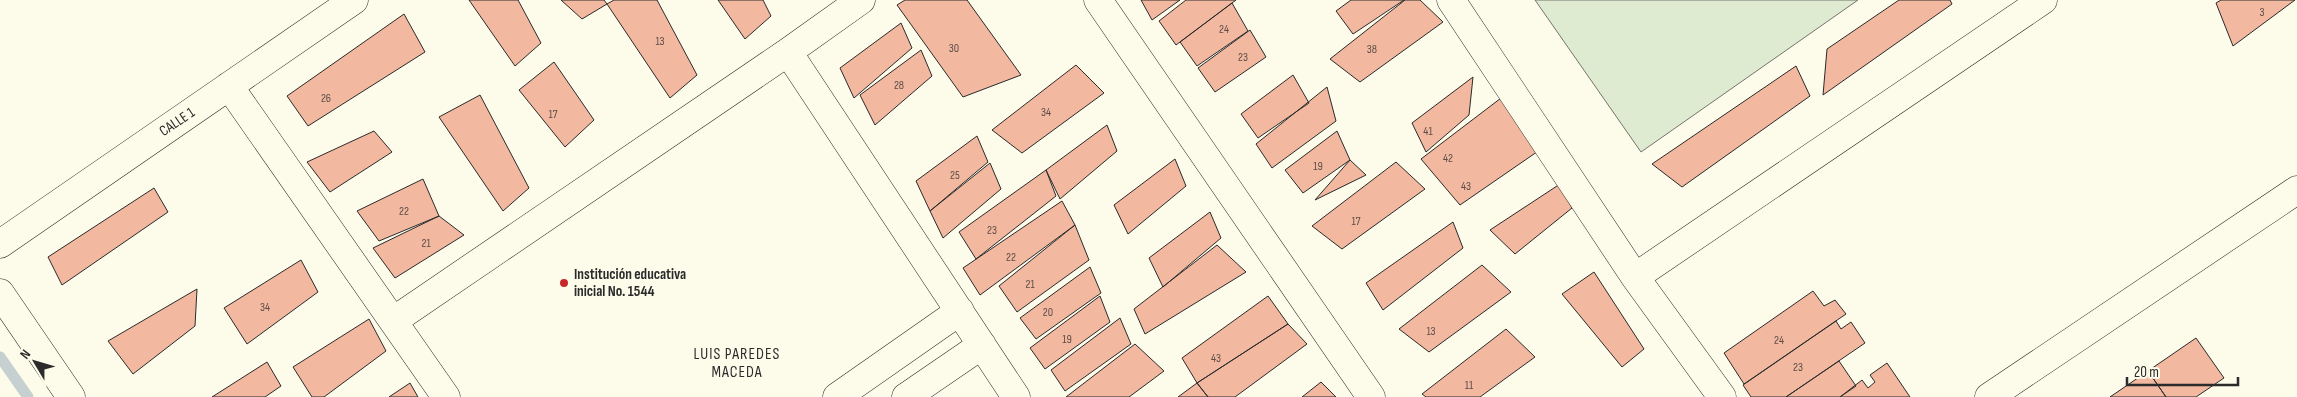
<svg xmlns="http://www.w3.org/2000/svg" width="2297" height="397" viewBox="0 0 2297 397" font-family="'Sofia Sans Condensed',sans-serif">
  <rect width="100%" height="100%" fill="#fdfbea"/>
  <path fill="#deebd1" stroke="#74746e" d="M1535,0H1858L1641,152Z"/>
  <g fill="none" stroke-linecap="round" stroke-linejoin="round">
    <path stroke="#c7d0d0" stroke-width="11" d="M0,357L28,397"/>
  </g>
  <path fill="#f2b8a0" stroke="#2b2b2b" d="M469,0H518L541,43L515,66Z
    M561,0H604L607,4L582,19Z
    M614,0H657L697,75L670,98L607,4Z
    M718,0H763L771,16L745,39Z
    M905,0H967L1021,75L963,97L897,5Z
    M1141,0H1180L1152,20Z
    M1186,0H1236L1176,45L1159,21Z
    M1351,0H1404L1353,34L1336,11Z
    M1405,0H1420L1443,22L1360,82L1330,59Z
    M1899,0H1950L1952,4L1823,95L1827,49Z
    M2221,0H2295L2233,46L2216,3Z
    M1232,3L1248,31L1197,66L1180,42Z
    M404,14L425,52L308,126L287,96Z
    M901,23L912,48L854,98L840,68Z
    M1250,30L1266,57L1215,92L1198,68Z
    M921,50L932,76L875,125L860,95Z
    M554,62L594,120L565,147L519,90Z
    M1076,65L1104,93L1022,153L992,130Z
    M1796,66L1810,96L1682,187L1652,164Z
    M1293,75L1309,103L1258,138L1241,114Z
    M1473,77L1469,115L1426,152L1412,123Z
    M1327,87L1336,121L1272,168L1256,144Z
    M480,95L529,188L503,211L439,117Z
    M1505,95L1547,145L1460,205L1421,159Z
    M1107,125L1117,151L1060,199L1046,170Z
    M374,131L392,152L330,192L307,162Z
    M1337,131L1350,160L1303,193L1285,170Z
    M977,136L988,162L930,211L916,181Z
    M1175,159L1186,186L1128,234L1114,205Z
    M1350,160L1366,175L1315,200Z
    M1396,162L1425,189L1342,249L1312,226Z
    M990,163L1001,189L943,238L930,211Z
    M1046,170L1056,196L976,259L959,232Z
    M423,179L439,216L379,241L357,211Z
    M1560,184L1572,208L1515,254L1490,230Z
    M154,188L168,212L62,285L48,257Z
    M1062,201L1075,225L980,295L963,268Z
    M1210,212L1221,238L1163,287L1149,258Z
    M439,216L464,235L395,278L373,248Z
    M1453,222L1463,248L1383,310L1366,283Z
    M1075,225L1089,260L1017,312L999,286Z
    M1217,245L1246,272L1145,334L1134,309Z
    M301,260L318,292L247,344L224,308Z
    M1482,265L1511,292L1429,352L1399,329Z
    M1090,267L1101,293L1036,339L1020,318Z
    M1594,272L1644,349L1622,367L1562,294Z
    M197,289L195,326L133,374L108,341Z
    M1813,291L1824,306L1835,300L1846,314L1744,384L1724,353Z
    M1100,296L1110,322L1045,369L1030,348Z
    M1268,296L1288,324L1197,383L1182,358Z
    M1120,318L1131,344L1065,391L1051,370Z
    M369,319L386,351L324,397H312L293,367Z
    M1836,321L1841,329L1851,322L1865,343L1786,397H1751L1743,385Z
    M1288,324L1307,344L1235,397H1208L1197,383Z
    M1506,329L1535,357L1480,397H1426L1422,394Z
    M2196,338L2224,378L2196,397H2166L2148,371Z
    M1135,344L1164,371L1129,397H1066Z
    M1839,361L1856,386L1840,397H1786Z
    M267,362L281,386L265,397H212Z
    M1887,363L1910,397H1840L1862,380L1868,388L1875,382L1870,375Z
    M2148,371L2166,397H2110Z
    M1321,382L1336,397H1302Z
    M410,383L418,397H389Z
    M1197,383L1208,397H1178Z"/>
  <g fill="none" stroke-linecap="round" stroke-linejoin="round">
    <g stroke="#2b2b2b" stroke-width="29">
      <path id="minor" d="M1098,0L1371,397
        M1451,0L1635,277L1722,397
        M788,52L1016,397
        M229,86L446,397
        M0,244L354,0
        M1635,277L2043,0
        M0,293L71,397
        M393,321L788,52L861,0
        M837,397L960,311
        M906,397L982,345
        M1989,397L2297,190"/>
    </g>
    <use href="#minor" stroke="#fdfbea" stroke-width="28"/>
  </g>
  <circle fill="#c62828" stroke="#fdfbea" stroke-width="2" cx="564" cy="283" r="5"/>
  <g text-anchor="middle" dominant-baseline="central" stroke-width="4" stroke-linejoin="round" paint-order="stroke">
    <g font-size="12" fill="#5d4e48">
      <text x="2262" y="12">3</text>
      <text x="1224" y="29">24</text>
      <text x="660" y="41">13</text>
      <text x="954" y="48">30</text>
      <text x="1372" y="49">38</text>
      <text x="1243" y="57">23</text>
      <text x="899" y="85">28</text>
      <text x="326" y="98">26</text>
      <text x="1046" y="112">34</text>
      <text x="553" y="114">17</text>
      <text x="1428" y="131">41</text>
      <text x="1448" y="158">42</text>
      <text x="1318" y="166">19</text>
      <text x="955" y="175">25</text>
      <text x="1466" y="186">43</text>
      <text x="404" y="211">22</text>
      <text x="1356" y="221">17</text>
      <text x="992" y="230">23</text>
      <text x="426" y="243">21</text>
      <text x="1011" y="257">22</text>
      <text x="1030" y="284">21</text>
      <text x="265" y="307">34</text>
      <text x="1048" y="312">20</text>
      <text x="1431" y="331">13</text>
      <text x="1067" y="339">19</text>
      <text x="1779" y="340">24</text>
      <text x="1216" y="358">43</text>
      <text x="1798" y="367">23</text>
      <text x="1469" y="385">11</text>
    </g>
    <g font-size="15" fill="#2b2b2b" stroke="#fdfbea">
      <text transform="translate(177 122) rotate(-34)">CALLE 1</text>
    </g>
    <g font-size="15" font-weight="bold" fill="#2b2b2b" stroke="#fdfbea" text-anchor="start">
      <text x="574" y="274">Institución educativa<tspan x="574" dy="17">inicial No. 1544</tspan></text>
    </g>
    <g font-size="16" letter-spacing="1" fill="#2b2b2b" stroke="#fdfbea">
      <text x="737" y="354">LUIS PAREDES<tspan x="737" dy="18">MACEDA</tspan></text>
    </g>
  </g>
  <g transform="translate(35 362) rotate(308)" stroke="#fdfbea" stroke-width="4" paint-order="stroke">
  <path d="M0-4L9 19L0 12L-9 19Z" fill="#2b2b2b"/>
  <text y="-8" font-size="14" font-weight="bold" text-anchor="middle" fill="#2b2b2b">N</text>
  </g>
  <path d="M2127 377v8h111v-8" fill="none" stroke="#2b2b2b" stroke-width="2.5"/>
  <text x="2134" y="377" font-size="15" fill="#2b2b2b" stroke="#fdfbea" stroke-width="4" paint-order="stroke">20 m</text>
</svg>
